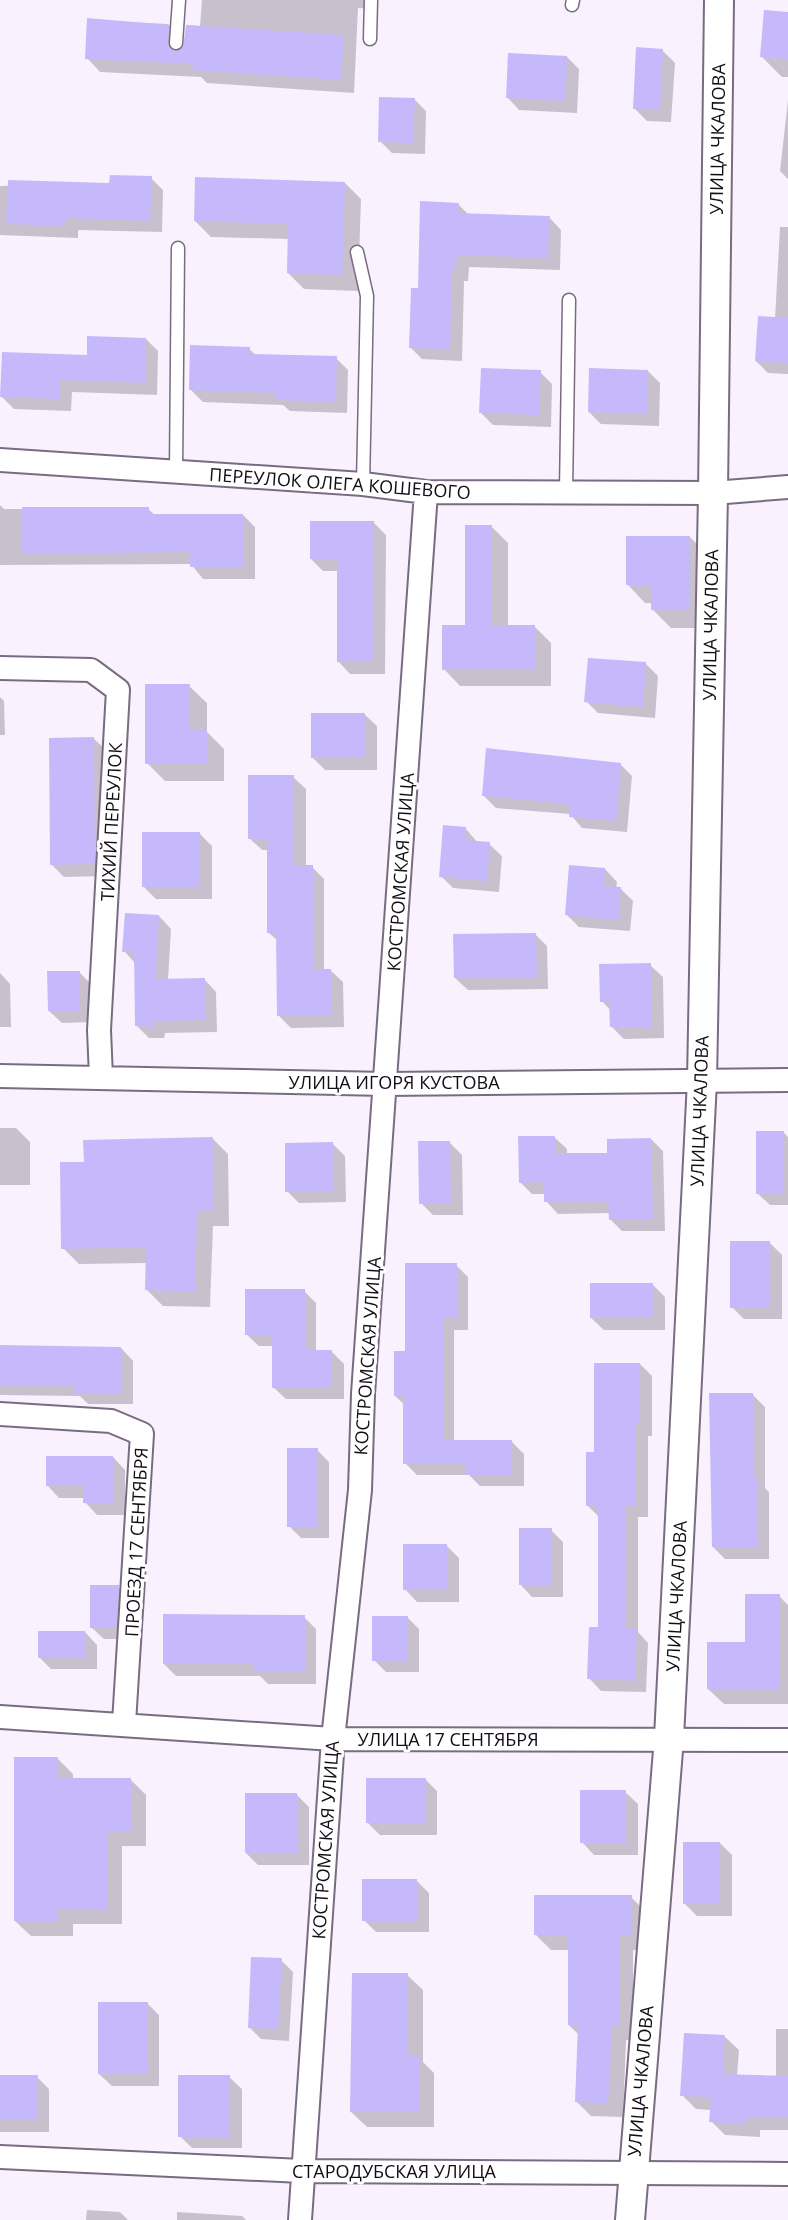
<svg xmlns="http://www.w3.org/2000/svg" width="788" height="2220" viewBox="0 0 788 2220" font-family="'Open Sans',sans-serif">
  <rect width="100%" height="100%" fill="#faf1ff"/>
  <path fill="#0003" d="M202,0H374V9L358,8L354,93L207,83L201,77L100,72L87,58L89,20L168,24L182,38L184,48L187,25L200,26Z
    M788,14V77H782L761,56Z
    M662,50L675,63L671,122L647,121L635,109Z
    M567,57L579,69L577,113L519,110L507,97Z
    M414,99L426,111L425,154L392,153L380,141Z
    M788,100V179L780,171Z
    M151,178L163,190L162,232L78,230V238L0,235V186L111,184Z
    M345,183L361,199L358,291L304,289L288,273L289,239L211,237L195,221Z
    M458,204L469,215L549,217L561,230L560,270L469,267L468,281H464L462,361L422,359L410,347L419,289Z
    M780,227H788V374L768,373L756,361L775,319Z
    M146,339L158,351L157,395L72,392L71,411L14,409L2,397L88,357Z
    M249,349L256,355L336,358L348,370L347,413L290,411L283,405L203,402L191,390Z
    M648,371L660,383L659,426L601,424L589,412Z
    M540,372L552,384L551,427L493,425L481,413Z
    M0,505L4,509H148L155,515H243L255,527V579H203L191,564L0,565Z
    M374,523L386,535L385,674H350L338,661V571H323L311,559Z
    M492,527L508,543V627H535L551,643V686H460L444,669L466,627Z
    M690,537L708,555V628H671L653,610V603H645L628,585Z
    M646,664L658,676L655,718L598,713L586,701Z
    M189,686L207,703V732L224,749V781H165L147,763Z
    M0,697L4,701L5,735H0Z
    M364,714L377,726V770H325L313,758Z
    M93,738L106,750V876L64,877L51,864Z
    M620,764L632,776L627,832L582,828L570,814L496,808L484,796Z
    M293,777L306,789V867H312L324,879V970H330L343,982L344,1027L291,1028L279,1016L278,941L269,933V850H262L249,838Z
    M466,829L478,843L489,844L502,856L499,892L453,888L441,876Z
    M200,834L212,846V899H156L144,887Z
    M605,869L617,882L616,889H621L633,901L630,931L579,927L567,915Z
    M159,916L171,929L168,980L204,979L216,992L217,1032L165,1033L164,1038H149L137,1026L135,963L124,951Z
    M535,934L547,946L548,989L468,990L455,978Z
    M650,965L663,977L664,1038L624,1039L611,1026V1011L602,1001Z
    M79,972L91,984L92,1022L62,1023L49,1011Z
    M0,973L10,984L11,1027H0Z
    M0,1128H16L30,1142V1185H0Z
    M784,1133L788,1137V1205H770L757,1193Z
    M554,1137L567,1149V1155H609L651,1139L663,1151L665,1231H622L610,1219V1213L558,1214L546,1201L545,1194H532L520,1182Z
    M212,1138L228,1154L229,1226H213L210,1307L163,1306L147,1290V1263L79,1264L63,1248L85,1163Z
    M450,1143L462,1155L463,1215H433L421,1203Z
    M333,1144L345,1156L346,1202L299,1203L287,1191Z
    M770,1243L782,1255V1319H744L732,1307Z
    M456,1265L468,1277V1330H454V1442H512L524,1454V1486H480L469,1475H417L405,1463V1405L395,1396L406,1353Z
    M653,1285L665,1297V1330H604L591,1318Z
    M304,1291L316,1303V1351H331L344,1364V1399H286L273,1387V1346H259L246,1334Z
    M0,1347L121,1348L133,1361V1404H88L80,1396L0,1395Z
    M640,1364L652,1376V1436H648V1517H638V1632L648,1643L646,1692L601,1691L589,1678L599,1629V1517L587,1505Z
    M753,1395L765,1407V1488L769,1492V1559H725L713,1547Z
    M317,1450L329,1462V1538H301L289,1526Z
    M113,1457L125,1470V1515H97L85,1502V1498H59L47,1485Z
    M551,1530L563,1542V1597H532L520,1584Z
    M447,1546L459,1558V1602H417L405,1589Z
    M118,1587L131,1599L128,1639H104L91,1627Z
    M779,1596L788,1605V1704H724L708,1689L746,1644Z
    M304,1617L316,1629V1684H268L260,1676H176L164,1664Z
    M407,1617L419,1629V1672H386L374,1660Z
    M85,1632L97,1645V1669H51L39,1657Z
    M58,1759L73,1774V1779H130L146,1795V1846H122V1924H73V1936H31L15,1921Z
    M425,1779L437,1791V1835H380L367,1822Z
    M625,1792L638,1804V1855H594L582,1842Z
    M297,1795L309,1807V1865H258L246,1853Z
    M720,1843L732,1855V1916H697L684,1903Z
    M417,1881L429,1893V1932H376L364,1920Z
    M631,1897L646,1912V1950H633V2040H626L623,2117L591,2116L576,2101L579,2035L569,2025V1950H551L536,1935Z
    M281,1960L293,1972L289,2041L261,2039L249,2027Z
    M407,1975L423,1990V2062L434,2073V2127H367L351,2112Z
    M147,2003L159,2015V2086H112L99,2074Z
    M776,2029H788V2130H760V2137L725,2135L711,2121V2110L696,2109L682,2095L725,2037L739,2050L737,2076L776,2077Z
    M0,2077H37L49,2089V2132H0Z
    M229,2077L242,2089V2148H192L180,2136Z
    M87,2210L120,2212L128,2220H86Z
    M177,2212L242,2216L246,2220H177Z"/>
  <path fill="#c6b9fb" d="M764,10L788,12V59L760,57Z
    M87,18L169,25L168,46L175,51L183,47L186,25L344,35L341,80L192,70L193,64L85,59Z
    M636,47L663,49L660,110L633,109Z
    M508,53L567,56L565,101L506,98Z
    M379,97L415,98L413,143L378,142Z
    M110,175L152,176L150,221L66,218V226L6,224L8,180L109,183Z
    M195,177L345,182L342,275L287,273L288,224L194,221Z
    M420,201L459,203L458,213L550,216L548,258L457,255L456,269H452L450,349L409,348L411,288H418Z
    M758,316L788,318V363L755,361Z
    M87,336L146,338L145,383L60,380V399L0,397L2,352L87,355Z
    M190,345L250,347V354L337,356L336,402L276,400V393L189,390Z
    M481,368L541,370L539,415L479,413Z
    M589,368L648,370L647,414L588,412Z
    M22,507H149V514H243V567H190V552L22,554Z
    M310,521H374L373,662H337V559H310Z
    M465,525H492V625H535V670H442V625H465Z
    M626,536H690V610H651V585H626Z
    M588,658L646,662L643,707L584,702Z
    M145,684H190V730H207V764H145Z
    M311,713H365V758H311Z
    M94,737L95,864L50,865L49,738Z
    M486,748L621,763L616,821L569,817L570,804L482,796Z
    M248,775H294V865H313V969H331L332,1015L277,1016L276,933H267V839H248Z
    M443,825L466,827L465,840L490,842L487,881L439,877Z
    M142,832H200V887H142Z
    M569,865L605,868L604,886L621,887L619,920L565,915Z
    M125,913L159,915L156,979L205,978V1020L153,1021V1027L135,1026L134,952H122Z
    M536,933L537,977L454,978L453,934Z
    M651,963L652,1027H610L609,1002H600L599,964Z
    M47,971H80V1011H48Z
    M756,1131H784V1194H756Z
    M518,1136H555V1153H607V1139L651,1138L653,1219L609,1220L608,1201L544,1202V1182L519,1183Z
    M213,1137L214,1210L197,1211L195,1292L145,1290L146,1247L61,1249L60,1162H84L83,1140Z
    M418,1141H450L451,1203L419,1204Z
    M333,1142L334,1191L285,1192V1143Z
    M730,1241H770V1308H730Z
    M405,1263H457V1318H443V1440H512V1475H466V1464H403V1396H394V1351H405Z
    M590,1283H653V1318H590Z
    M245,1289H305V1350H332V1388H272V1335H245Z
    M0,1345L121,1347V1393H74V1385H0Z
    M594,1363H640V1424H636V1506H626V1628L637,1629L635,1681L587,1679L589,1627H598V1506H586V1452H594Z
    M709,1393H753V1478H758V1547H712Z
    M287,1448H318V1527H287Z
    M46,1456H113V1503H83V1486H46Z
    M519,1528H552V1585H519Z
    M403,1544H447V1590H403Z
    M90,1585H119L116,1628H90Z
    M745,1594H780V1689H707V1642H745Z
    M163,1614L305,1615V1672H254V1664H163Z
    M372,1616H408V1661H372Z
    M38,1631H85V1658H38Z
    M14,1757H58V1778H131V1831H107V1909H58V1921H14Z
    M366,1778H426V1823H366Z
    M580,1790H626V1843H580Z
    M245,1793H297V1853H245Z
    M683,1842H720V1904H683Z
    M362,1879H417V1921H362Z
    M534,1895H632V1935H619V2025H612L608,2103L575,2102L578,2025H568V1935H534Z
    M251,1957L282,1958L278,2029L248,2028Z
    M352,1973H408V2056H419V2112H350Z
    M98,2002H148V2074H98Z
    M684,2033L725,2035L723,2074L788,2076V2117H747L746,2124L709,2122L711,2097L680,2096Z
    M0,2075H38V2120H0Z
    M178,2075H230V2137H178Z"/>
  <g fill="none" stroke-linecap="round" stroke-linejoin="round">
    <g stroke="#7a6b80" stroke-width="15">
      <path id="service" d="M572,5L573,0
        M370,39L371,0
        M176,43L179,0
        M357,252L367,296L363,484
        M176,472L178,248
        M566,492L569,300"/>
    </g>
    <g stroke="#7a6b80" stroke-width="26">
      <path id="minor" d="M0,460L363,484L426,492L713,493L788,487
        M0,668L91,670L118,690L99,1030L101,1077
        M0,1076L386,1084L788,1080
        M0,1414L111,1421L142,1434L124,1723
        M0,1717L333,1739L788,1740
        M0,2157L302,2171L788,2174
        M300,2220L333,1739L360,1490L363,1394L426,492"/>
    </g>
    <g stroke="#7a6b80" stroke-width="32">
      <path id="tertiary" d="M630,2220L669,1738L702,1081L713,493L719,0"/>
    </g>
    <use href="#service" stroke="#fff" stroke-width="12"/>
    <use href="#minor" stroke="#fff" stroke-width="22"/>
    <use href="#tertiary" stroke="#fff" stroke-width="28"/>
  </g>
  <g text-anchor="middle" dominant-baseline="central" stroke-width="6" stroke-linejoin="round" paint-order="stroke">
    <g font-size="18" fill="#120c14" stroke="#fff">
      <text transform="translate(717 139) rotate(-89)">УЛИЦА ЧКАЛОВА</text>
      <text transform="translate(340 483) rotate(4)">ПЕРЕУЛОК ОЛЕГА КОШЕВОГО</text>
      <text transform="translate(710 625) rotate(-89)">УЛИЦА ЧКАЛОВА</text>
      <text transform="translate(111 822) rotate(-87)">ТИХИЙ ПЕРЕУЛОК</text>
      <text transform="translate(400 872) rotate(-86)">КОСТРОМСКАЯ УЛИЦА</text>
      <text x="394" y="1082">УЛИЦА ИГОРЯ КУСТОВА</text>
      <text transform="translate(699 1111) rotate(-88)">УЛИЦА ЧКАЛОВА</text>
      <text transform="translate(367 1356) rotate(-86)">КОСТРОМСКАЯ УЛИЦА</text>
      <text transform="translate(136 1542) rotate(-87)">ПРОЕЗД 17 СЕНТЯБРЯ</text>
      <text transform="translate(676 1596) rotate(-87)">УЛИЦА ЧКАЛОВА</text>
      <text x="448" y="1739">УЛИЦА 17 СЕНТЯБРЯ</text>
      <text transform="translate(325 1840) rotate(-86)">КОСТРОМСКАЯ УЛИЦА</text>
      <text transform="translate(640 2081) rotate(-85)">УЛИЦА ЧКАЛОВА</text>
      <text x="394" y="2171">СТАРОДУБСКАЯ УЛИЦА</text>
    </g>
  </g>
</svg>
